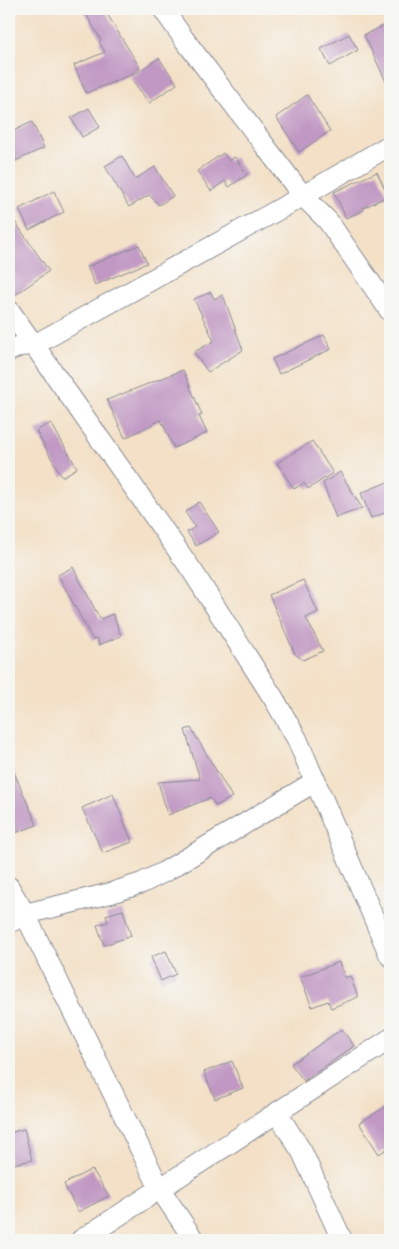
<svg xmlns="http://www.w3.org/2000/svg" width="399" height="1249" viewBox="0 0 399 1249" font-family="'IM FELL English',serif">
  <rect width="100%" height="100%" fill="#f6f6f2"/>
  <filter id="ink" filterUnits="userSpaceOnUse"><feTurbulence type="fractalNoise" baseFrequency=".02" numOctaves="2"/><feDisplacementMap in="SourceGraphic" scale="10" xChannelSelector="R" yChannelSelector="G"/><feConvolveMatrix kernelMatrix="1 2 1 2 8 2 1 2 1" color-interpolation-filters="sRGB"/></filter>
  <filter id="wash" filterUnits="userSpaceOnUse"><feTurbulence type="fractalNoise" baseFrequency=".0096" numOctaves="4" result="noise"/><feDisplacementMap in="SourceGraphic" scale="20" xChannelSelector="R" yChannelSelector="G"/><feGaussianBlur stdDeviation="1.12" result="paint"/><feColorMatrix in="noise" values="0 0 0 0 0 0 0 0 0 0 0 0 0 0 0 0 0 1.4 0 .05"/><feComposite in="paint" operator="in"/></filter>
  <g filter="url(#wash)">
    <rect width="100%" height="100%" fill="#f3e0c6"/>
    <g id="blocks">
      <path fill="#c098c3" d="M83,9H104L140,68L128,76L86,93L74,65L105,52L99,42L101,40Z
        M390,23V90L364,35Z
        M349,34L358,50L330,66L321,49Z
        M159,58L177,84L149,103L130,77Z
        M307,95L330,131L299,152L276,117Z
        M89,108L100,127L82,137L71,118Z
        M32,122L44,148L9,164V133Z
        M223,153L229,161L235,157L247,175L229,187L225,181L211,191L197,171Z
        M122,156L135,179L155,167L173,196L159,205L149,195L129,207L105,166Z
        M377,172L388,196L363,208L364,210L346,218L334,192Z
        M54,191L64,212L29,230L19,209Z
        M9,213L49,271L15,295L9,285Z
        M139,245L147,263L95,285L87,267Z
        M211,292L214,299L223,295L243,350L208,372L194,352L214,341L194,299Z
        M324,335L331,349L279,374L272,359Z
        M183,370L202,415L199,416L207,433L174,448L161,420L125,438L107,400Z
        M51,423L77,468L62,477L36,431Z
        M312,441L333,473L308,489L304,483L294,489L277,463Z
        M340,472L362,508L336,518L323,483Z
        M390,481V511L371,518L361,493Z
        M199,502L219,532L196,546L187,532L195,527L185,512Z
        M73,567L100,619L113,614L121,636L99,645L97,638L93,640L58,575Z
        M303,580L318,612L306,618L323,651L303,660L295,654L269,595Z
        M191,728L232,797L216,806L210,798L168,815L158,782L200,779L185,730Z
        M9,761L37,825L15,833L9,818Z
        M113,794L132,842L103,853L82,808Z
        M123,910L131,936L104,945L97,925L108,922L106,915Z
        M166,951L176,974L161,981L151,957Z
        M339,962L345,978L350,976L358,997L331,1008L328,1001L312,1007L300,977Z
        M342,1029L354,1046L304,1081L291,1064Z
        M232,1061L243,1088L215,1099L204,1072Z
        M390,1104V1147L379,1154L359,1123Z
        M24,1129L32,1160L9,1165V1133Z
        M92,1169L109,1196L78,1212L64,1184Z"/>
    </g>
  </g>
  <g filter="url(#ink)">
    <use href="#blocks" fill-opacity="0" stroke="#878892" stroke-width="1"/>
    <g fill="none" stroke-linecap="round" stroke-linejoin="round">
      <g stroke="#878892" stroke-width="22">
        <path id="minor" d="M163,9L184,39L303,196L328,221L390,311
          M9,310L34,345L193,572L274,699L297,739L390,956
          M9,351L20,346L34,345L303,196L390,145
          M9,887L25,914L160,1189L194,1240
          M9,923L25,914L111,893L142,883L164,872L316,781
          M277,1113L302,1152L342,1240
          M81,1240L390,1039"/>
      </g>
      <use href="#minor" stroke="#fff" stroke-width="20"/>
    </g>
  </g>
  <rect width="399" height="1249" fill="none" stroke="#f6f6f2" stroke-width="30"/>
</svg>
